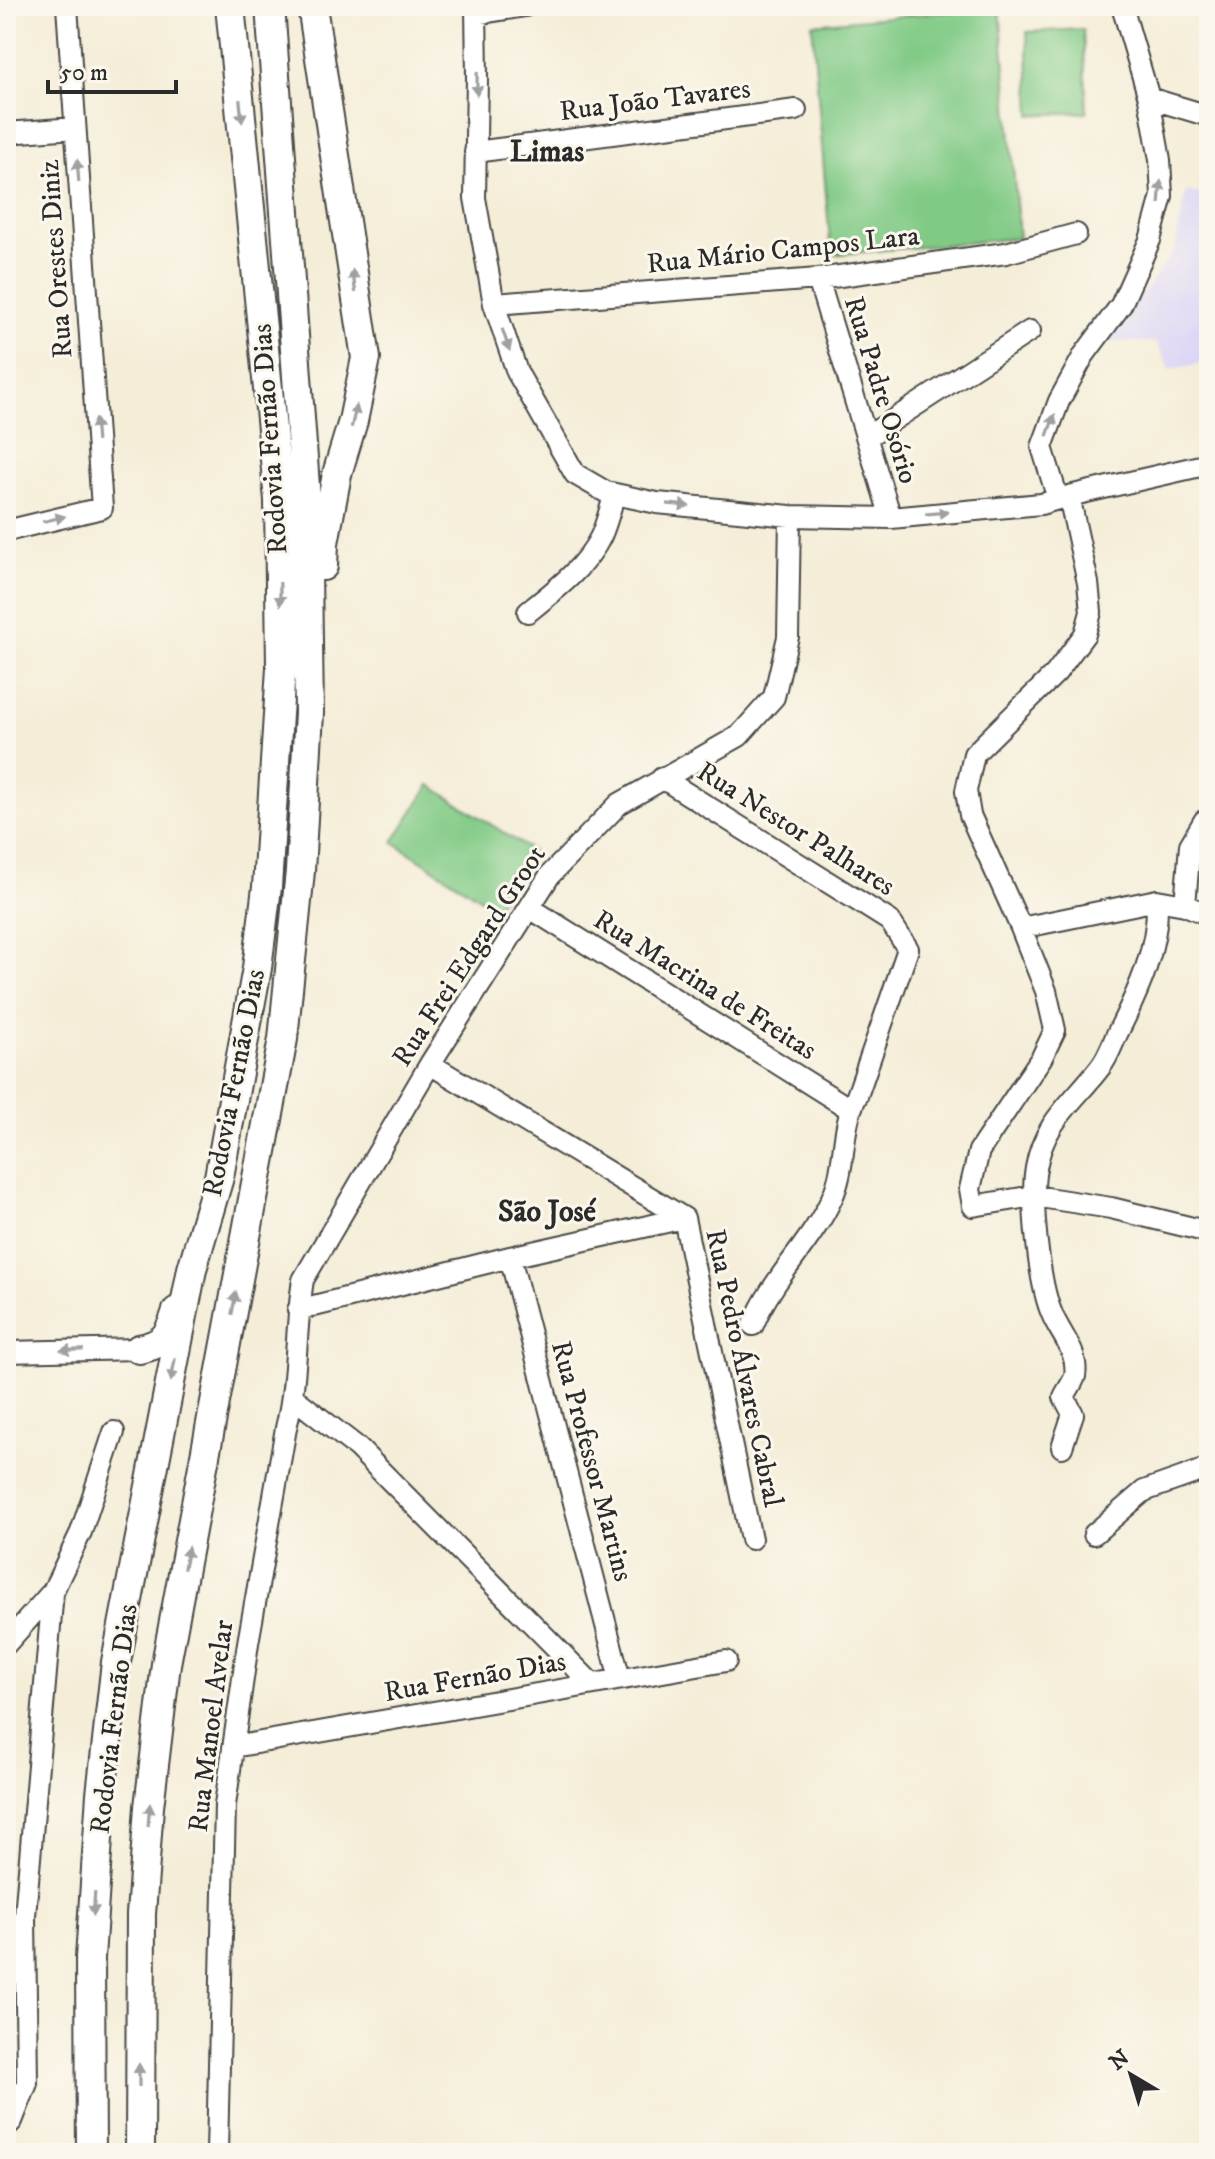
<svg xmlns="http://www.w3.org/2000/svg" width="1215" height="2159" viewBox="0 0 1215 2159" font-family="'IM FELL DW Pica',serif">
  <rect width="100%" height="100%" fill="#fbf7ec"/>
  <filter id="ink" filterUnits="userSpaceOnUse"><feTurbulence type="fractalNoise" baseFrequency=".0125" numOctaves="2"/><feDisplacementMap in="SourceGraphic" scale="16" xChannelSelector="R" yChannelSelector="G"/><feConvolveMatrix kernelMatrix="1 2 1 2 8 2 1 2 1" color-interpolation-filters="sRGB"/></filter>
  <filter id="wash" filterUnits="userSpaceOnUse"><feTurbulence type="fractalNoise" baseFrequency=".006" numOctaves="4" result="noise"/><feDisplacementMap in="SourceGraphic" scale="32" xChannelSelector="R" yChannelSelector="G"/><feGaussianBlur stdDeviation="1.8" result="paint"/><feColorMatrix in="noise" values="0 0 0 0 0 0 0 0 0 0 0 0 0 0 0 0 0 1.4 0 .05"/><feComposite in="paint" operator="in"/></filter>
  <g filter="url(#wash)">
    <rect width="100%" height="100%" fill="#f4edd8"/>
    <path fill="#dcd5f6" d="M1186,191L1209,196V362L1170,369L1156,342H1107L1175,250Z"/>
    <path fill="#81ca86" stroke="#567a58" stroke-width="2" d="M1000,7L1019,238L831,255L812,24Z
      M1083,29L1087,112L1031,115L1027,32Z
      M430,785L532,851L495,908L393,842Z"/>
  </g>
  <g filter="url(#ink)">
    <g fill="none" stroke-linecap="round" stroke-linejoin="round">
      <g stroke="#494845" stroke-width="24">
        <path id="minor" d="M476,6L477,78L475,198L494,304L517,372L575,474L606,492L657,503L790,516L891,518L1041,504L1069,496L1209,464
          M476,14L525,6
          M1149,98L1209,116
          M6,133L75,128
          M475,152L796,110
          M818,279L891,518
          M494,304L818,279L1006,253L1076,234
          M867,437L1030,331
          M1069,496L1088,583L1091,612L1085,634L1056,673L974,754L966,791L970,815L1021,928L1046,991L1055,1030L1042,1057L979,1151L970,1189L973,1206L1034,1196L1111,1208L1209,1232
          M1058,499L1042,447L1059,401L1084,355L1121,305L1150,240L1162,196L1160,160L1149,98L1122,6
          M6,531L102,508L67,6
          M528,612C553,592 587,566 601,536C607,523 610,508 615,494
          M662,778L890,921L908,949L857,1096C840,1127 847,1166 832,1198C811,1244 772,1278 753,1325
          M1185,905L1190,845L1204,821H1209
          M530,908L850,1109
          M1021,928L1157,900L1185,905L1209,915
          M430,1064L684,1218L751,1539
          M510,1257L620,1679
          M298,1310L510,1257L684,1218
          M6,1352L139,1349
          M294,1398L357,1447L592,1684
          M1062,1447L1073,1414L1064,1397C1067,1390 1073,1383 1075,1376C1079,1352 1060,1334 1052,1314C1039,1284 1030,1200 1036,1168C1044,1121 1074,1102 1101,1066C1108,1057 1112,1045 1117,1034C1138,992 1159,947 1157,900
          M1094,1534L1144,1491L1209,1468
          M6,1644L53,1591L81,1532L114,1432
          M233,1747L726,1661
          M6,2127L12,2121L27,2083L25,1916L53,1591
          M217,2153L225,1805L248,1643L286,1428C298,1379 295,1329 303,1280L430,1064L550,875L619,804L739,736L774,697L788,637L790,516"/>
      </g>
      <g stroke="#494845" stroke-width="32">
        <path id="highway" d="M312,6L366,358L353,421L337,474L324,543L323,566
          M139,1349C165,1344 169,1335 177,1311
          M91,2153L90,1958L101,1794L116,1662L192,1269L219,1177L257,968L267,887L281,668L279,500L230,6
          M140,2153L141,1914L149,1807L166,1664L283,1039L300,871L309,713L306,500L270,6"/>
      </g>
      <use href="#minor" stroke="#fff" stroke-width="20"/>
      <use href="#highway" stroke="#fff" stroke-width="28"/>
    </g>
    <defs><path id="oneway-solid" d="M-6-.8H1V-3.2L6.5 0L1 3.2V.8H-6Z" transform="scale(2)"/></defs>
    <g fill="#a0a0a0">
      <use href="#oneway-solid" transform="translate(477 84) rotate(91)"/>
      <use href="#oneway-solid" transform="translate(241 111) rotate(84)"/>
      <use href="#oneway-solid" transform="translate(78 171) rotate(-94)"/>
      <use href="#oneway-solid" transform="translate(1160 192) rotate(-86)"/>
      <use href="#oneway-solid" transform="translate(354 281) rotate(-98)"/>
      <use href="#oneway-solid" transform="translate(506 340) rotate(71)"/>
      <use href="#oneway-solid" transform="translate(354 416) rotate(-77)"/>
      <use href="#oneway-solid" transform="translate(1051 425) rotate(-70)"/>
      <use href="#oneway-solid" transform="translate(96 430) rotate(-94)"/>
      <use href="#oneway-solid" transform="translate(678 505) rotate(5)"/>
      <use href="#oneway-solid" transform="translate(937 513) rotate(-5)"/>
      <use href="#oneway-solid" transform="translate(54 519) rotate(-13)"/>
      <use href="#oneway-solid" transform="translate(280 594) rotate(89)"/>
      <use href="#oneway-solid" transform="translate(234 1303) rotate(-79)"/>
      <use href="#oneway-solid" transform="translate(72 1350) rotate(179)"/>
      <use href="#oneway-solid" transform="translate(173 1370) rotate(101)"/>
      <use href="#oneway-solid" transform="translate(186 1558) rotate(-79)"/>
      <use href="#oneway-solid" transform="translate(149 1815) rotate(-85)"/>
      <use href="#oneway-solid" transform="translate(94 1904) rotate(94)"/>
      <use href="#oneway-solid" transform="translate(139 2075) rotate(-90)"/>
    </g>
  </g>
  <g text-anchor="middle" dominant-baseline="central" stroke-width="6" stroke-linejoin="round" paint-order="stroke">
    <g font-size="28" fill="#2b2b2b" stroke="#fbf7ec">
      <text transform="translate(655 100) rotate(-7)">Rua João Tavares</text>
      <text transform="translate(783 250) rotate(-6)">Rua Mário Campos Lara</text>
      <text transform="translate(56 259) rotate(-94)">Rua Orestes Diniz</text>
      <text transform="translate(881 390) rotate(73)">Rua Padre Osório</text>
      <text transform="translate(270 439) rotate(-94)">Rodovia Fernão Dias</text>
      <text transform="translate(796 829) rotate(32)">Rua Nestor Palhares</text>
      <text transform="translate(469 956) rotate(-57)">Rua Frei Edgard Groot</text>
      <text transform="translate(705 985) rotate(32)">Rua Macrina de Freitas</text>
      <text transform="translate(234 1083) rotate(-79)">Rodovia Fernão Dias</text>
      <text transform="translate(744 1368) rotate(78)">Rua Pedro Álvares Cabral</text>
      <text transform="translate(592 1461) rotate(75)">Rua Professor Martins</text>
      <text transform="translate(475 1677) rotate(-10)">Rua Fernão Dias</text>
      <text transform="translate(114 1719) rotate(-83)">Rodovia Fernão Dias</text>
      <text transform="translate(211 1726) rotate(-83)">Rua Manoel Avelar</text>
    </g>
    <g font-size="30" font-weight="bold" fill="#2b2b2b" stroke="#fbf7ec">
      <text x="547" y="152">Limas</text>
      <text x="547" y="1212">São José</text>
    </g>
  </g>
  <rect width="1215" height="2159" fill="none" stroke="#fbf7ec" stroke-width="32"/>
  <g transform="translate(1131 2075) rotate(322)" stroke="#fbf7ec" stroke-width="6" paint-order="stroke">
  <path d="M0-6L14 30L0 20L-14 30Z" fill="#2b2b2b"/>
  <text y="-12" font-size="22" font-weight="bold" text-anchor="middle" fill="#2b2b2b">N</text>
  </g>
  <path d="M48 80v12h128v-12" fill="none" stroke="#2b2b2b" stroke-width="4"/>
  <text x="60" y="80" font-size="24" fill="#2b2b2b" stroke="#fbf7ec" stroke-width="6" paint-order="stroke">50 m</text>
</svg>
